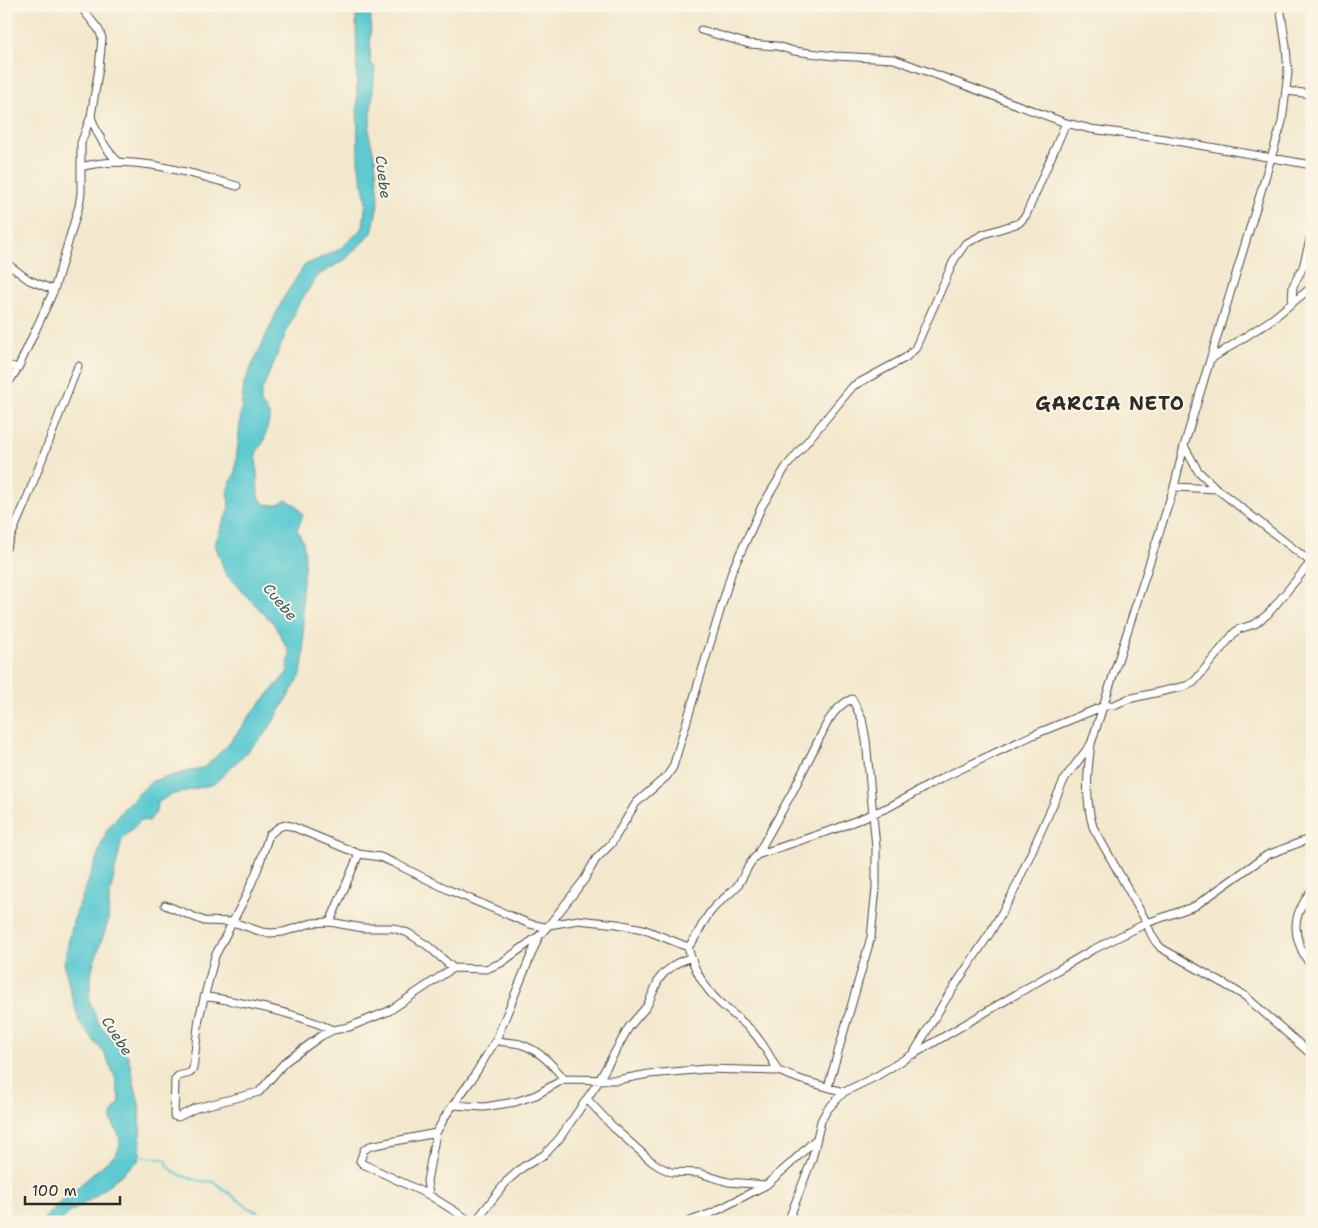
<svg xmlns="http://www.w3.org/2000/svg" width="1318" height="1228" viewBox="0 0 1318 1228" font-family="'Shantell Sans',sans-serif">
  <rect width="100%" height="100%" fill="#fcf5e5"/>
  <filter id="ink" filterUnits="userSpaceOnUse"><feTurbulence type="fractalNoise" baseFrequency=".02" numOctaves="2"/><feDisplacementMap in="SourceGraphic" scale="10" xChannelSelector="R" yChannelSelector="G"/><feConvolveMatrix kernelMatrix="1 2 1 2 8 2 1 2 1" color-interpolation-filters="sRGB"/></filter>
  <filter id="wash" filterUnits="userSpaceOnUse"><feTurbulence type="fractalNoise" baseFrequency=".0096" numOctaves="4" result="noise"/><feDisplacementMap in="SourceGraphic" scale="20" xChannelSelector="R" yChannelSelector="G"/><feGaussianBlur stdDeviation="1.12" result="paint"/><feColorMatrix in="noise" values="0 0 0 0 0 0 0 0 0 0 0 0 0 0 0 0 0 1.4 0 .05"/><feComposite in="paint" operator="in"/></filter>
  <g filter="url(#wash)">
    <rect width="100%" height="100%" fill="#f3e8ce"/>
    <path fill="#5dcad1" stroke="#447a7e" d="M356,6H371L370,62L375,67L369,134L375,159L379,199L372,233L346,259L317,276L297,307L261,393V403L270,416L264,441L256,453L258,495L264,504L276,505L286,500L296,505L303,515L297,530L303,541L305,556L302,593L304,652L301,675L267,732L214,784L170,795L157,803L156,812L149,821L141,820L122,839L109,898L108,922L92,968L89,1000L99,1024L128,1056L139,1104L141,1146L139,1160L94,1197L68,1214L61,1222H41L58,1204L116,1154C124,1140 119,1134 111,1121L114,1109L120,1102L115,1077L105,1054L80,1024L70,990L64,963L73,922L107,830L124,808L152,781L205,767L228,745L251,714L287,673L290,653L274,624L226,575L215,544L224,520L229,511L228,488L235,473L244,383L284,297L305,265L340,249L363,228L366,200L358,161Z"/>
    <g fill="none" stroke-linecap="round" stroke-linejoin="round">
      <path stroke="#5dcad1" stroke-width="2" d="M138,1157H148L166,1160L168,1166L177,1174L200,1181L214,1182L249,1208L272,1219L294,1217L307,1222
        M316,1222L324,1220L337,1222"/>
    </g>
  </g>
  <g filter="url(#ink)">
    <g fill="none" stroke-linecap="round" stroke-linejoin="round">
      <g stroke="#494743" stroke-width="9">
        <path id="minor" d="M701,30L749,44L777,46L794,51L834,56L894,59L1066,123L1091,129L1165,139L1312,165
          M1286,91L1312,94
          M91,116C95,130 107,153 119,162
          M81,167C131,153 189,173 237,186
          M6,263L29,280L54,290
          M1292,302L1293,286L1303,267L1312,232
          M1211,359L1271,320L1312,287
          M6,365L18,368
          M6,387L18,368L54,290L79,206L81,193V143L91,116L99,68L102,38L99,30L80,6
          M1184,446L1198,471L1217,489L1312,563
          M1174,487L1217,489
          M6,548L26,501L78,366
          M1091,744C1087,773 1085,799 1093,827L1147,923C1150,933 1153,940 1161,948L1245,996L1312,1055
          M757,855L793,791L828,721C834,712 843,702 852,699L862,719L866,740L876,847V888L871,937L828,1087
          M1312,889C1306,898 1299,908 1297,918C1293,935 1302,954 1312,967
          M165,905L204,921L233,922L262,932L271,933L283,932L312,923L330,922L363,928H393L408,933L428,946L453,968
          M330,922L359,854
          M549,925L584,880L596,859L611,844L636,803L667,776L673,767L732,571L762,506L786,467L853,386L905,358L915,349L954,260L965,244L984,234L1019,223L1026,215L1066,123
          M545,927L530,924L449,890L394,863L380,857L359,854L291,826L285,825L279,827L269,835L258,868L246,896L215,956L199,1018L193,1069L190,1073L178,1076L175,1080L174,1116L178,1117L196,1108L259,1092L285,1062L321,1036L333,1030L349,1027L389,1011L453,968L486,969L501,963L540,935L549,925L578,920L617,924L643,929L688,947
          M688,947C698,937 702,921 712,910C719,901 731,894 738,885C745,875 748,863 757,855L838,828L889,807L944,777L1033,735L1104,706L1114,705L1128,699L1186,686L1194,682L1235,632L1239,629L1255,624L1268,614L1311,562
          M688,947C693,967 703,986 718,1001C729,1012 742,1020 753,1032C763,1043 771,1058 778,1071
          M204,997C218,997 229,1001 242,1003C273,1009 304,1017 333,1030
          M496,1040C504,1043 512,1042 520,1044C539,1050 552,1064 564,1079
          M914,1054L1092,950L1147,923L1195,906L1267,855L1312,838
          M587,1099L614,1128L651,1161L660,1167L671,1172L699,1173L728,1182L766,1185
          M453,1105L484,1107L515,1102L536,1095L564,1079L617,1080L649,1074L707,1069L778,1071L802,1080L844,1092
          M436,1133L370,1146L364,1150L360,1161L363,1164L429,1195L472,1222
          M429,1195L427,1181L436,1133L446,1115L472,1079L496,1040L539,936
          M475,1222L507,1181L523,1167L544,1155L559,1139L597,1084L629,1027L647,1006L659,979L664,973L677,963L691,957
          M688,1222L712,1213L766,1185L789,1165L815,1140
          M788,1222L812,1159L821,1121L827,1110L844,1092L875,1077L913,1054L946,999L990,933L1012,895L1065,778L1091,744L1174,487L1184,446L1282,122L1288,73L1286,46L1280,6"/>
      </g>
      <use href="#minor" stroke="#fff" stroke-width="7"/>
    </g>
  </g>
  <g text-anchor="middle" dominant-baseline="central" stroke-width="4" stroke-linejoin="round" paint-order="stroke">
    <g font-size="15" font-style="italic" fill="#3a5b5d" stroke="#fcf5e5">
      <text transform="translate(383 177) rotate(83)">Cuebe</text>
      <text transform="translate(280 602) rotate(50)">Cuebe</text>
      <text transform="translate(117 1036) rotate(57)">Cuebe</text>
    </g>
    <g font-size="19" font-weight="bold" letter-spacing="1" fill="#2b2b2b" stroke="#fcf5e5">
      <text x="1110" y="403">GARCIA NETO</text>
    </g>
  </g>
  <rect width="1318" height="1228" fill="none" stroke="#fcf5e5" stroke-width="25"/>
  <path d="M25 1196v8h95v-8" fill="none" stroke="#2b2b2b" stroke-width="2.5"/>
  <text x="32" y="1196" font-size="15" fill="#2b2b2b" stroke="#fcf5e5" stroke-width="4" paint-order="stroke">100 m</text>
</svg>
